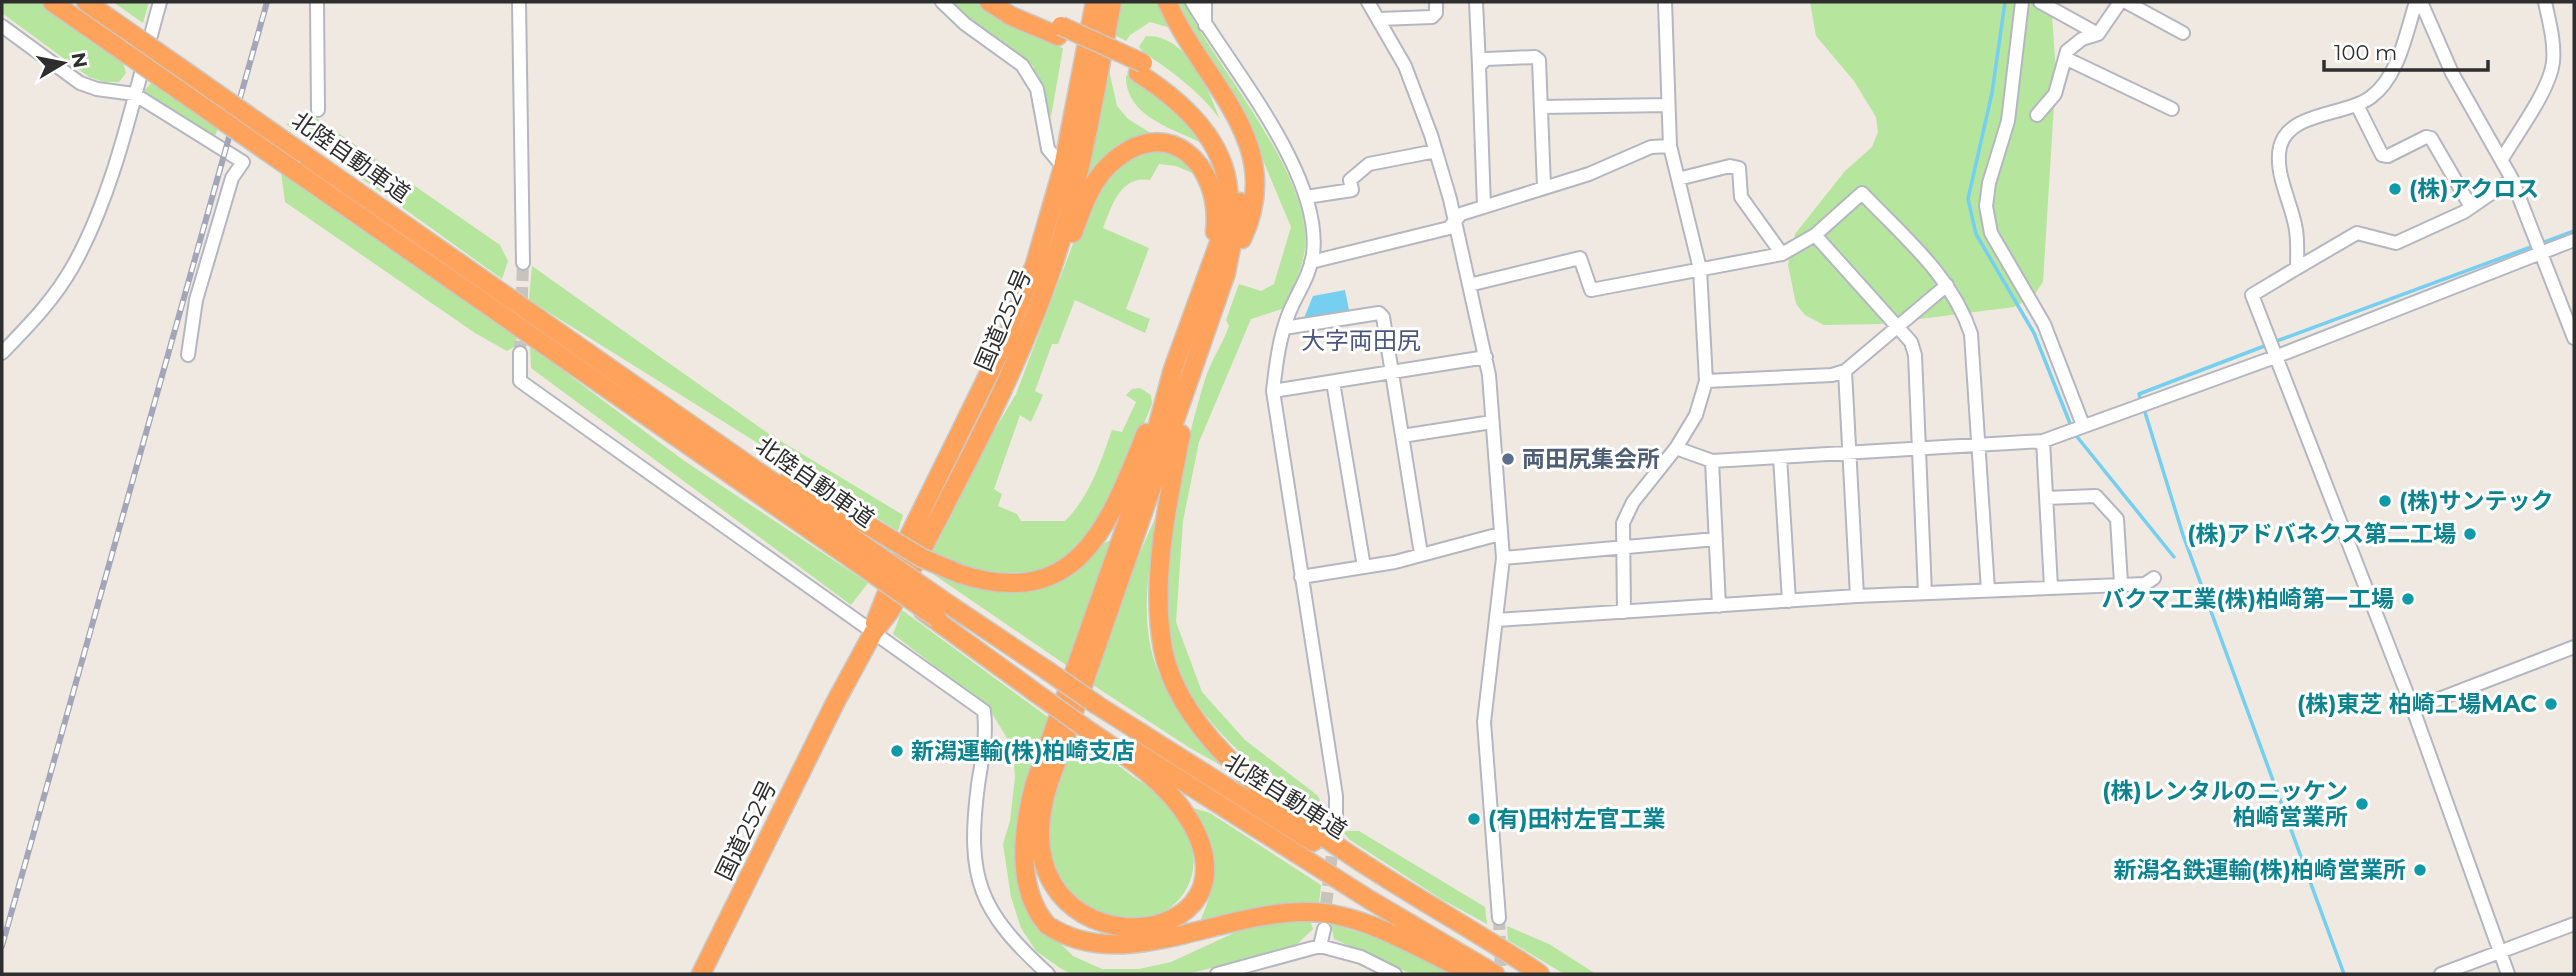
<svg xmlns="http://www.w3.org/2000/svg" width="2576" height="976" viewBox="0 0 2576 976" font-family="Montserrat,'Noto Sans JP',sans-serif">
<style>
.green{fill:#b6e59e}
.water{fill:#75cff0}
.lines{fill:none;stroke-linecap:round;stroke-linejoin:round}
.stream{stroke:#75cff0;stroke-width:3.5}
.minor-tunnel{stroke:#c8c4bd;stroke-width:12;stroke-dasharray:12 6;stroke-linecap:butt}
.minor-casing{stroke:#b4b7c1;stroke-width:16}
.highway-casing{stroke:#c9c9c9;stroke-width:21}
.minor{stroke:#fff;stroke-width:12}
.highway{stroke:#ffa35c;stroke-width:18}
.rail-casing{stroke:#a3a6b8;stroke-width:6}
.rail{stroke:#fff;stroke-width:3.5;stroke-dasharray:10;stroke-linecap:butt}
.highway-bridge-casing{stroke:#c9c9c9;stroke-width:21;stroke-linecap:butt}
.highway-bridge{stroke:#ffa35c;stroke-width:18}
.culture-dot{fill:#0f9aa8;stroke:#fff;stroke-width:2.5}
.service-dot{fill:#5c6f8a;stroke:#fff;stroke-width:2.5}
.labels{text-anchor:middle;stroke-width:6;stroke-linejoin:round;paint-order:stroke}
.street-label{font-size:23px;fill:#2e2e2e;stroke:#fff}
.culture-label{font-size:23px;font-weight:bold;fill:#0d838f;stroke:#fff;text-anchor:end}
.service-label{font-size:23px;font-weight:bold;fill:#4e5e75;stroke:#fff;text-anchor:start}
.neighbourhood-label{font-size:24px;fill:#4d5680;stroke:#fff}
</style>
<rect width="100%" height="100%" fill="#efe9e1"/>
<path class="green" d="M2,2H40L123,62L126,73L119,82H104L89,77L2,13Z
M113,2H149L143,23Z
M949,2H978L1012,25L1063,48L1051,117L1033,66L975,27Z
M1122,2H1158L1171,28L1150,22L1130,35L1126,41L1115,35Z
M1172,2H1184C1215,66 1312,175 1305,247C1303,268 1292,289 1285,308L1251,319L1199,442L1183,521L1176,622L1202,692L1245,740L1317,795L1327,811L1326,823C1279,784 1224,747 1191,695C1145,624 1180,460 1204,383C1210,361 1222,346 1229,326L1226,320L1239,284L1261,291L1274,284L1291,227L1247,122Z
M1810,2H2051L2056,72L2043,282L2033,297L2014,307L1880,324L1824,325L1805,315L1796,304L1788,265L1795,234L1845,171L1872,147L1878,132L1876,117L1854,81L1816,36Z
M1146,36C1187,35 1207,86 1220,119C1198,90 1173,72 1143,52L1139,47Z
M1109,70L1117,106L1128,119L1157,137L1076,198Z
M1126,75C1159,91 1181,114 1202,143C1171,128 1125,116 1126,75Z
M151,83L218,128L213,142L147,98L144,91Z
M318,119L500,245L508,261L502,279L286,124Z
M1147,150C1166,151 1186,157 1195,174L1176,166L1159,164L1150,180C1120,175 1112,206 1103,228L1149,248L1126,309L1150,319L1145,333L1075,300L1058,344H1052L1035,391L1043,395L1031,422L1020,415L994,489L1002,494L998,506L1017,514L1021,521H1065C1090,496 1100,464 1112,430L1122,432L1136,402L1126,395L1132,389L1140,388L1151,395L1152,404C1134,446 1120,494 1095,532C1057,592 977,578 925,548L1016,394L1087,207L1117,166Z
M281,172L517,337L515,346L507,351L475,333L285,202Z
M532,266L769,434L903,515L898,531L529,300Z
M530,346L683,460L868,583L851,605L531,368Z
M1159,509C1134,638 1141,685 1240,776L1190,748L1093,685L1132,571Z
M1109,541L1113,544L1069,667L930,572C965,584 1043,597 1074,574C1087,565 1093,545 1109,541Z
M902,610L1049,718L1025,798L1039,922L1073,956L1102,969H1139L1171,962L1247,927L1288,919L1310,920L1313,929L1292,949L1187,974H1071L1060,968L1036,951L1021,928L1011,897L1003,844L1010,821L1015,777L1013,754L1007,738L988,707L893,634Z
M1076,737C1096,746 1115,763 1132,776C1145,785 1161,794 1170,805C1256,910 1082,976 1055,876C1051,858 1048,842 1050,823C1053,794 1066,765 1076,737Z
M1193,808L1210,813L1321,885L1319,903H1286L1200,922C1219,875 1223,852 1193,808Z
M1342,831H1359L1485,907L1487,924L1441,899L1350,840Z
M1331,924L1381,939L1452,974H1412L1334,939Z
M1507,926L1549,944L1596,974H1564L1508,940Z"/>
<path class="water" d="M1345,290L1349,310L1304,318L1313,296Z"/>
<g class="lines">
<path class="stream" d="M2005,2L1992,93L1968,199L1976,234L2034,333L2071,426
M2274,342L2574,231
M2141,402L2139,394L2267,345
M2144,409L2183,535L2344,974
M2074,433L2174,557"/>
<path class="minor-tunnel" d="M520,353L523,263
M1499,918L1501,974
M1324,922L1336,820"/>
<g class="minor-casing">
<path id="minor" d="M317,2L318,110
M519,2L523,263
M942,2L965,24L1022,65L1037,89L1048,149L1063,167
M1192,2C1230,67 1323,175 1313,254C1310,276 1297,293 1289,313C1279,338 1276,365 1273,391L1336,796V820
M1368,2L1405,66L1431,135L1450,199L1489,375L1503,558L1484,722L1499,918
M1476,2L1479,66
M2022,2L2008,121L1989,183L1986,206L1991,233L2044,324L2083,425
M2040,2L2098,34
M2126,2L2183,33
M2416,2C2406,33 2399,76 2371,97C2346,116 2289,111 2280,147C2274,174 2292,203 2296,230C2298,243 2297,256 2297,268L2252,295L2413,709L2508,974
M2421,2L2452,73L2512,179L2574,338
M1379,19L1432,17L1436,13V2
M1205,25V2
M2,26L80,83L97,89L134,94L243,162L232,178L196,300L188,355
M2065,58L2172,109
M2357,105L2382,155L2388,156L2426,137L2431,138L2471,207
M1541,107L1668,105
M2037,115L2055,94L2067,51L2082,39L2098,34L2120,2
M2502,159C2517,133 2550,90 2553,62C2555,42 2549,21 2545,2
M1678,179L1730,166L1739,168L1741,197L1782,254
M1306,197L1352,190L1350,180L1369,164L1436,151
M1484,207L1479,66L1486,59L1535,57L1539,60L1544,187
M1815,235L1911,342L1915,355L1925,593
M1311,262L1449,228L1461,214L1589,174L1651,147L1670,146
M2297,268L2357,233L2396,243L2464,212L2512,179
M1469,285L1580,258L1591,290L1782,254L1815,235L1862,193C1904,237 1952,276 1971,334L1988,590
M1284,328L1379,313L1383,317L1421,554
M2,353C28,326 54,300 73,266C116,190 136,87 160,2
M520,353V381L984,711C987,737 982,759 978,785C966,879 979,911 1048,974
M1845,371L1857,596
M1706,381L1832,375L1845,371L1947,285
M1333,382L1364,567
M1273,391L1486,357
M1402,436L1492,422
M2043,441L2051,587
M1676,448L1712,461L2043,441L2275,357L2574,240
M1780,457L1789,601
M1712,461L1719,606
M2046,498L2096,496L2117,519L2121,583
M1503,558L1716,539
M1301,577L1395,562L1500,534
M1624,612L1623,523L1633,502L1676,448L1696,415L1706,381L1700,269L1670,146L1665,2
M1497,620L1857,596L2145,584L2154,578
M2413,709L2574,647
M1320,946L1324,929
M1217,974L1320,946L1361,957L1395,974
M2441,974L2574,924"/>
</g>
<g class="highway-casing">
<path id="highway" d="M52,2L127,54
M86,2L132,34
M989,2L1011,16L1058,36
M1167,2C1202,82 1288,143 1242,239
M1138,73C1193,108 1244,159 1224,229L1173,369L1146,469L1034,786C1023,830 1015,887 1047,925C1123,976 1220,910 1309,912C1366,913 1422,951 1473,974
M299,151L857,541
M295,171L849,557
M1073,233C1082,209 1090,183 1109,165C1166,110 1223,164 1215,232
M1181,434C1168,501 1150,580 1163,649C1189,787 1433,899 1540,974
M788,480L866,524
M960,574C1079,612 1109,524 1146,433
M945,602L1045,669
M923,611L1036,693
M875,623L910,534L1005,341L1035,264L1063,167L1095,2
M1097,705L1313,842
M1088,730C1125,755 1166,781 1190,821C1275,966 971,976 1055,766L1226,273L1240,202
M1135,751L1370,900L1495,974
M701,974L835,703L873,633L890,611C951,491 1022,370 1061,240C1084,162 1097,82 1112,2"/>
</g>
<use href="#minor" class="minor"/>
<use href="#highway" class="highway"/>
<g class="rail-casing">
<path id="rail" d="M2,946L267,2"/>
</g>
<use href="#rail" class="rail"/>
<g class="highway-bridge-casing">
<path id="highway-bridge" d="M1061,26L1143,63
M132,34L299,151
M127,54L295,171
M866,524L922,558L960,574
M857,541L945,602
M849,557L937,618
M1045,669L1097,705
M1036,693L1088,730"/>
</g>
<use href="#highway-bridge" class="highway-bridge"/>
</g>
<g class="culture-dot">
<circle cx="2395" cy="189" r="7"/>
<circle cx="2385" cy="501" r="7"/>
<circle cx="2470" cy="534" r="7"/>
<circle cx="2408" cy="599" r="7"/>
<circle cx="2551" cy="704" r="7"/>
<circle cx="897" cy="751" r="7"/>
<circle cx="2362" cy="804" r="7"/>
<circle cx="1474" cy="819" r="7"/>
<circle cx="2420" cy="870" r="7"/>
</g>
<circle class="service-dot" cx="1508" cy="459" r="7"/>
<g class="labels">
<g class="street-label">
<text transform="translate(351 157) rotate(35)" y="8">北陸自動車道</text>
<text transform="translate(1003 320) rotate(-67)" y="8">国道252号</text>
<text transform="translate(815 482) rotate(35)" y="8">北陸自動車道</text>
<text transform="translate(1286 796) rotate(32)" y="8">北陸自動車道</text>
<text transform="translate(746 830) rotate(-64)" y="8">国道252号</text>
</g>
<g class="culture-label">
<text x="2409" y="197" text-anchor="start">(株)アクロス</text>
<text x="2399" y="509" text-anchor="start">(株)サンテック</text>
<text x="2456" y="542">(株)アドバネクス第二工場</text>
<text x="2394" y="607">バクマ工業(株)柏崎第一工場</text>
<text x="2537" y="712">(株)東芝 柏崎工場MAC</text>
<text x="911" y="759" text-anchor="start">新潟運輸(株)柏崎支店</text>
<text x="2348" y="799">(株)レンタルのニッケン<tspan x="2348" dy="26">柏崎営業所</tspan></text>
<text x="1488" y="827" text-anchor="start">(有)田村左官工業</text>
<text x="2406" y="878">新潟名鉄運輸(株)柏崎営業所</text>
</g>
<g class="service-label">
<text x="1522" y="467">両田尻集会所</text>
</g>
<g class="neighbourhood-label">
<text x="1361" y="349">大字両田尻</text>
</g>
</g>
<rect width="2576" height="976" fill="none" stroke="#2e2e2e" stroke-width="7"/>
<g transform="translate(63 63) rotate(80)" stroke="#ffffff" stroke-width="5" paint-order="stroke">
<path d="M0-5L12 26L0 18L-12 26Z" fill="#2e2e2e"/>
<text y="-10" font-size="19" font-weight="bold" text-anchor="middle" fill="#2e2e2e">N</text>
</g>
<path d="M2324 60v10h164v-10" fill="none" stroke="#2e2e2e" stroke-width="3.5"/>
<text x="2334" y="60" font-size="21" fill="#2e2e2e" stroke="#ffffff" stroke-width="5" paint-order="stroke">100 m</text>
</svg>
